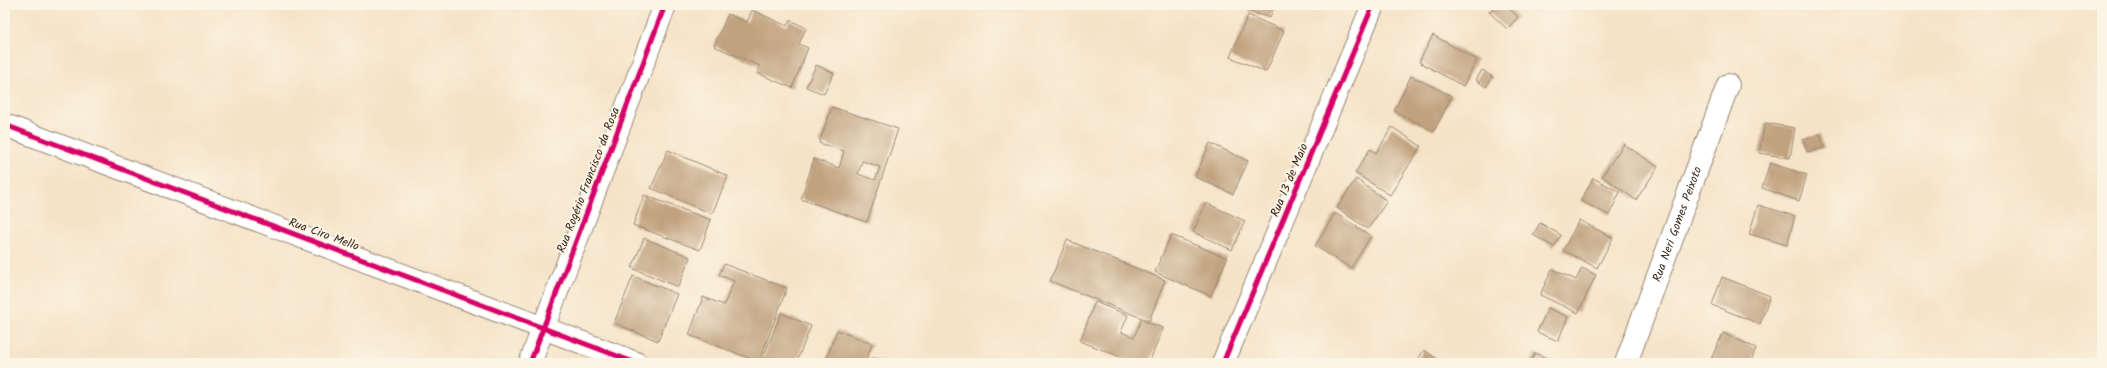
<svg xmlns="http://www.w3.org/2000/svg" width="2107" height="368" viewBox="0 0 2107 368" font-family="Kalam,sans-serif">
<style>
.building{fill:#c1a27f;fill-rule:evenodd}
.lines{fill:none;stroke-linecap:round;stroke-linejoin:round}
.street-casing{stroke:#988673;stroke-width:24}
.street{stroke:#fff;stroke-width:22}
.cycleway-casing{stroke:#fcf5e5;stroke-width:8}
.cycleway{stroke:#d6006c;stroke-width:5}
.labels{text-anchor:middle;stroke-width:4;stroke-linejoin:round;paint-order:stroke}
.street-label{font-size:12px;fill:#3b2a1e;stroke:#fcf5e5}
</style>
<rect width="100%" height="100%" fill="#fcf5e5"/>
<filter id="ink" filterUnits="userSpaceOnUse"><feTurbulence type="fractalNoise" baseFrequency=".025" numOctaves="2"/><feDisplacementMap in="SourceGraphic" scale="8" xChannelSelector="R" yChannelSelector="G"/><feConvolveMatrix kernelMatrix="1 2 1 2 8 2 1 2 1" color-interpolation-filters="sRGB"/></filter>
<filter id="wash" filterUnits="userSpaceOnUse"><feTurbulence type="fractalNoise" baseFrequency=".012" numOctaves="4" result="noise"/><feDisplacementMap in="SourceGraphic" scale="16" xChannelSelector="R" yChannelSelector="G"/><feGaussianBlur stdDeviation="0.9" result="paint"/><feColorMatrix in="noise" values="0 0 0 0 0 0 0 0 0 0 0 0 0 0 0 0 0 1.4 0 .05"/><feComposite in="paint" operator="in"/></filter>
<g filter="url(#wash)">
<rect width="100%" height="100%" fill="#f5e3c8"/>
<g id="blocks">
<path class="building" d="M1250,5H1274L1270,18L1248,11Z
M1496,5H1506L1518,17L1507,29L1489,12Z
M752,10L787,26L790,20L806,28L799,44L808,48L792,88L757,73L760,66L714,46L728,14L747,22Z
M1248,15L1284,31L1266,72L1230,57Z
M1433,35L1477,60L1463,86L1419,62Z
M816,65L834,73L824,94L806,87Z
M1482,70L1493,77L1486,87L1476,80Z
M1411,76L1452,96L1434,131L1394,111Z
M832,107L898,129L867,222L801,199L814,159L839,168L844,151L819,143ZM862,161L880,167L875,180L858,174Z
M1765,123L1795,128L1790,158L1759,153Z
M1392,127L1421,146L1390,195L1355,173L1370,149L1376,153Z
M1820,134L1824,148L1807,152L1803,139Z
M1210,143L1248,161L1233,194L1195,177Z
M1624,144L1658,167L1636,200L1602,176Z
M668,150L728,176L712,214L651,188Z
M1770,163L1807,175L1799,201L1762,188Z
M1593,178L1620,192L1609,215L1581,201Z
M1356,179L1387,201L1368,229L1337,208Z
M644,195L711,220L700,250L633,225Z
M1206,203L1245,221L1232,250L1193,232Z
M1758,205L1795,216L1787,245L1749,234Z
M1335,213L1371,236L1351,268L1315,246Z
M1579,220L1613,238L1597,268L1563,250Z
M1540,223L1561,235L1554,247L1533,235Z
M1171,235L1227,258L1211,296L1155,272Z
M644,238L690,257L678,287L632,268Z
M1067,240L1165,280L1149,321L1050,281Z
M724,264L787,288L759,362L689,335L703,297L724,305L734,281L719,275Z
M1582,268L1596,275L1578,313L1540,295L1552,269L1576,280Z
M633,276L677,294L658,341L614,323Z
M1722,277L1770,296L1760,324L1712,305Z
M1095,302L1128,315L1121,332L1134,337L1141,320L1163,328L1149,363H1136L1080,341Z
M1548,308L1568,317L1558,341L1537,332Z
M781,313L811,326L796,363H761Z
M837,330L872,344L865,363H825Z
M1723,333L1756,348L1750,363H1721L1711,359Z
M1424,350L1443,363H1416Z
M1535,353L1556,363H1530Z
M871,358L886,363H870Z"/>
</g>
</g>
<g filter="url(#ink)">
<use href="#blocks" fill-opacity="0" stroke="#988673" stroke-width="1"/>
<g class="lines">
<g class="street-casing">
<g id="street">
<path d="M5,125L636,363"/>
<path d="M530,363L665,5"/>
<path d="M1223,363L1373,5"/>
<path id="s1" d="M1626,363L1728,85"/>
</g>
</g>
<use href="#street" class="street"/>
<g class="cycleway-casing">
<path id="cycleway" d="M5,125L636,363
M530,363L665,5
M1223,363L1373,5"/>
</g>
<use href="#cycleway" class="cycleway"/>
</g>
</g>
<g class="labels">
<g class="street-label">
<text transform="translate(588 180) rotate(-69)" y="4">Rua Rogério Francisco da Rosa</text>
<text transform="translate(1289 180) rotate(-67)" y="4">Rua 13 de Maio</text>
<text dy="4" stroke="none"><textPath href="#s1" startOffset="148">Rua Neri Gomes Peixoto</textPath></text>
<text transform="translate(324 234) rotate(20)" y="4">Rua Ciro Mello</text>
</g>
</g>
<rect width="2107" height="368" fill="none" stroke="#fcf5e5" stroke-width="20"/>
</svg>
